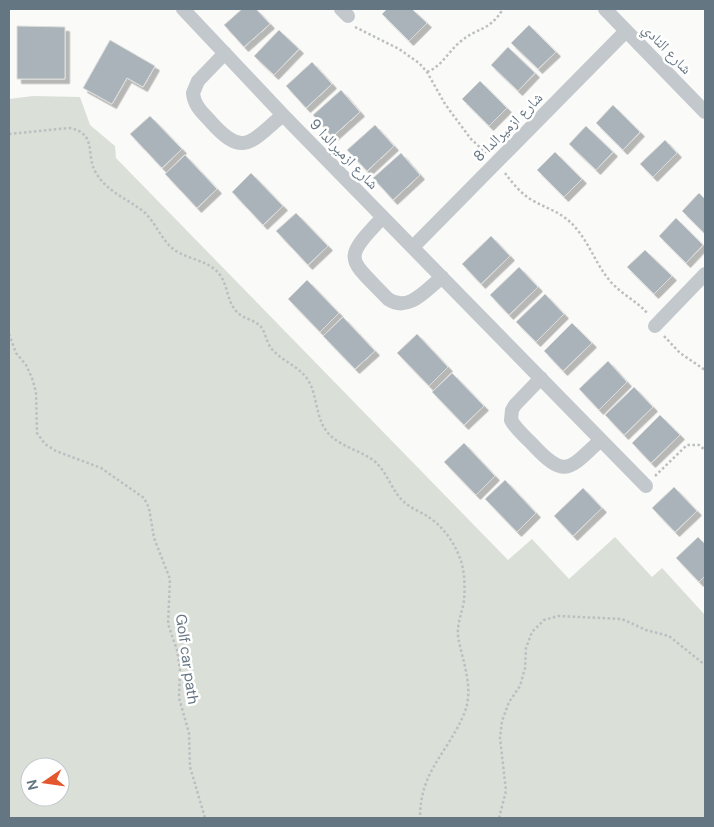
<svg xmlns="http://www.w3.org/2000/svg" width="714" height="827" viewBox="0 0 714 827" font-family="'DM Sans','Noto Naskh Arabic',sans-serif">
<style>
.green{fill:#dadfd7;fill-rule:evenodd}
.building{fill:#aab3b9;stroke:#dcdcda;filter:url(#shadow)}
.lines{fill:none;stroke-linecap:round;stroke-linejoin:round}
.path{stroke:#bbbfc2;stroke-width:2.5;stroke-dasharray:2.5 2.5;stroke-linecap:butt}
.street{stroke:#c3c8cc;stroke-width:14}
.labels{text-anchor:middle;stroke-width:5;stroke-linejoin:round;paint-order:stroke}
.street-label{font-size:15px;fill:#657683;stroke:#fff}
</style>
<defs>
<filter id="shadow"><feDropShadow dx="4.5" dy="4.5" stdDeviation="0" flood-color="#0004"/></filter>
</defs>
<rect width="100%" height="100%" fill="#fafaf8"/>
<path class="green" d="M33,96L80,97L90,125L115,146L116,158L508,560L532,539L569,579L615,537L652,577L662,568L705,615V818H9V99ZM30,767H60V797H30Z"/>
<path class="building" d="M242,9H256L270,24L244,47L224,25Z
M387,9H412L427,23L409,41L382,14Z
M529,25L556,52L538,69L511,43Z
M17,26L65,27V79H17Z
M279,30L299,49L274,75L254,56Z
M110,40L155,66L143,87L127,78L112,104L83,88Z
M508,47L535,73L518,91L491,65Z
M312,62L332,84L306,108L286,86Z
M480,81L507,108L489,126L462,99Z
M341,90L360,112L332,137L313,115Z
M613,105L640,132L623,150L596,123Z
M150,116L182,149L162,168L130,134Z
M375,125L394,146L367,171L347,150Z
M586,126L613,152L596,170L569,144Z
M665,140L677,153L653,177L640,164Z
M555,152L582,179L564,197L537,170Z
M401,153L420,175L393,200L373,178Z
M185,155L217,189L197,208L165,174Z
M251,173L283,206L263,225L232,192Z
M699,193L705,199V234L682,211Z
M296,213L328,246L308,265L276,231Z
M676,218L703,245L686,263L659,236Z
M491,236L510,256L481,284L462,264Z
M645,250L672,276L654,294L627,267Z
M519,267L538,287L509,315L490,295Z
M307,280L339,313L320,332L288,299Z
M545,294L564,314L536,342L516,322Z
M343,317L375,351L355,369L323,336Z
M572,323L592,343L563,371L544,351Z
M417,334L448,367L429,386L397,353Z
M608,361L627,382L599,410L579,389Z
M452,373L484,406L464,425L432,392Z
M634,387L653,407L624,435L605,415Z
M660,415L680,435L651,463L632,443Z
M464,443L495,476L476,495L444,462Z
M505,480L536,513L517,532L485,499Z
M674,487L697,511L675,532L652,508Z
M583,488L602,508L573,536L554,516Z
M698,537L705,544V576L699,582L676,558Z"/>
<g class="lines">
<path class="path" d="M355,27L399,49L419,63L427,72L445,104L471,139L486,153
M427,72C442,66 448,52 460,42C477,27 489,32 503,9
M9,134L70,128C98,134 85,155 96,173C108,193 127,198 144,212C154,221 159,234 168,244C181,260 208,258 220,275C228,286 227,301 236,311C243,319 252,319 259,325C265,329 266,342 271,348C281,361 299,366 308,380C318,396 315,418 328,433C339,446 359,450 373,460C387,471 390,487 401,499C408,507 419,511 427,516C443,526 455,543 461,561C465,574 465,588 464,601C462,613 457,623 458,636C462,661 475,688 464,714C447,754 420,771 420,818
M505,173C511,181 518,190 526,196C539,206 557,210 569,221C588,238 594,262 610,281C621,294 637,301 648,314
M9,334L16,353L26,365L32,378L36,392L37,433L45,444L56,451L101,468L144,498L149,508L154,538L170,579L168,624L177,650L180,669L179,698L189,733L190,767L205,818
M664,336L680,353L705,370
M655,476L687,445H699L705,450
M499,818L506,791L500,738L502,721L509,702L520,686L525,668L526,648L532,632L544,620L558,616L622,619L646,630L669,636L705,665"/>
<path class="street" d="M183,9L283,115L646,486
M341,9L348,16
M605,9L705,112
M225,53L198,81L193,93C194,106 203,113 211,122C244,159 251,141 283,115
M383,217C341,261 348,257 388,299C408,313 426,290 442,277
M413,247L626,31
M655,326L705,274
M541,378L515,405L512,410L511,420C516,430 527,438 535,447C567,481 571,466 601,440"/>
</g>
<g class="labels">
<g class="street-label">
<text transform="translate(667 49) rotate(46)" y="5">شارع النادي</text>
<text transform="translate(508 127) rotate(-45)" y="5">شارع ازميرالدا 8</text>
<text transform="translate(344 154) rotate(46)" y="5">شارع ازميرالدا 9</text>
<text transform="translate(187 659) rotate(82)" y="5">Golf car path</text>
</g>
</g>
<rect width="714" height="827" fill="none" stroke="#657683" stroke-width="20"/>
<g transform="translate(45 782) rotate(257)"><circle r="24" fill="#ffffff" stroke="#c1c8cd"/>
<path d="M0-4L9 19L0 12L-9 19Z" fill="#e4572e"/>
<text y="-8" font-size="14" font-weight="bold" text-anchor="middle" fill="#657683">N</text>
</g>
</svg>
